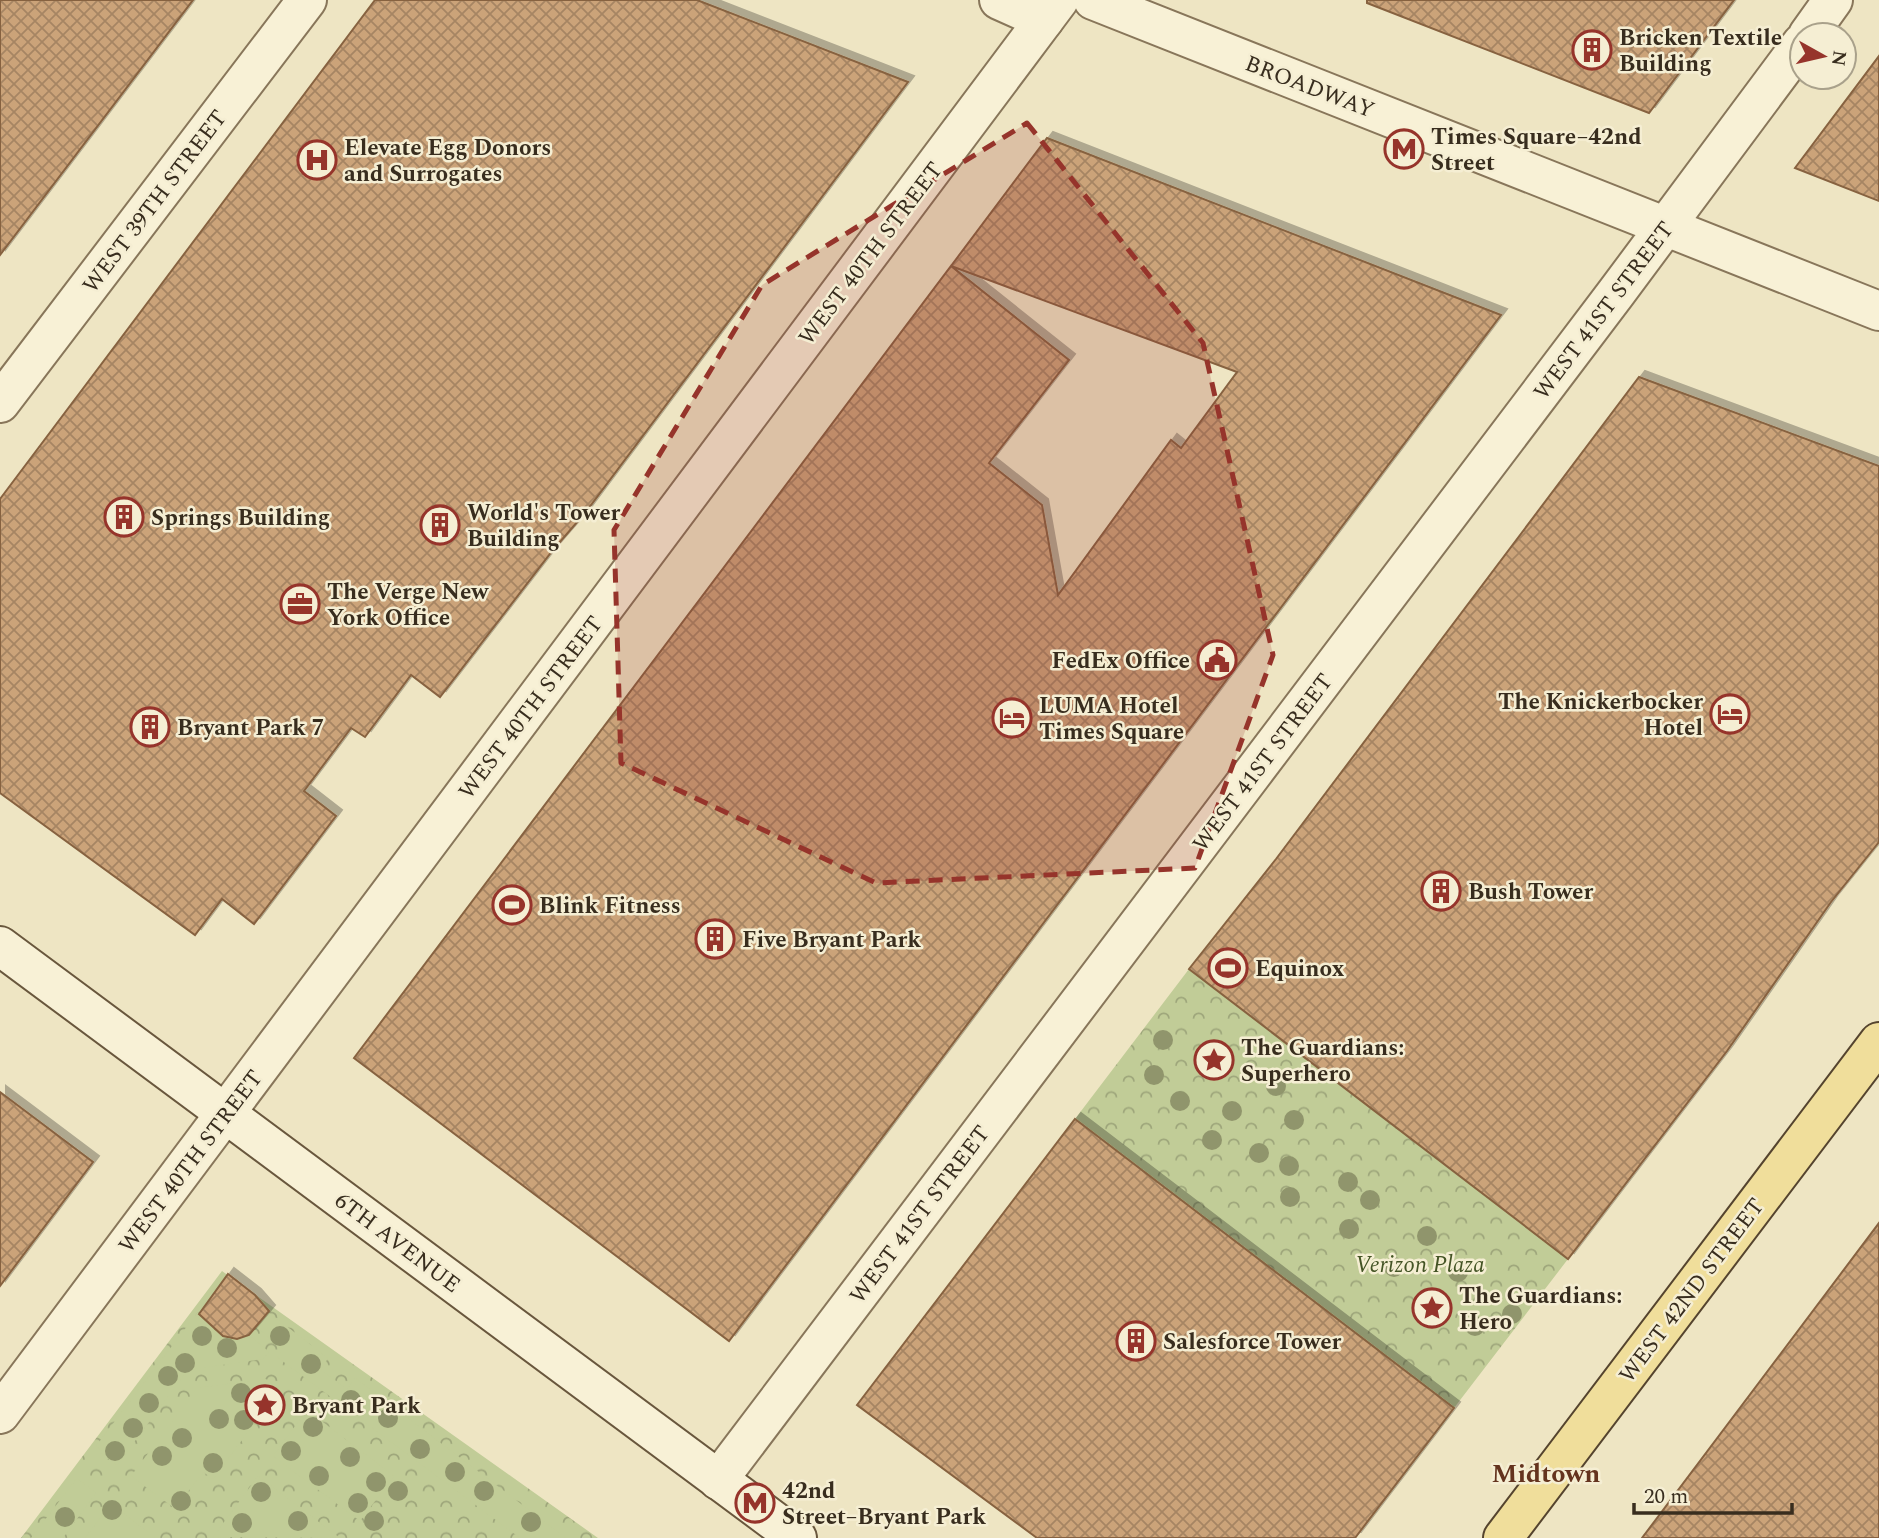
<svg xmlns="http://www.w3.org/2000/svg" width="1879" height="1538" viewBox="0 0 1879 1538" font-family="Spectral,serif">
<style>
.park{fill:url(#park-crowns)}
.garden{fill:#c1cc97}
.building{fill:url(#building-cross-hatch);stroke:#876240;stroke-width:2;filter:url(#shadow)}
.lines{fill:none;stroke-linecap:round;stroke-linejoin:round}
.pedestrian-casing{stroke:#88765a;stroke-width:42}
.minor-casing{stroke:#88765a;stroke-width:42}
.secondary-casing{stroke:#69573d;stroke-width:42}
.primary-casing{stroke:#55442e;stroke-width:42}
.pedestrian{stroke:#f8f1d6;stroke-width:38}
.minor{stroke:#f8f1d6;stroke-width:38}
.secondary{stroke:#f8f1d6;stroke-width:38}
.primary{stroke:#f0de9b;stroke-width:38}
.tree{fill:#90956c}
.marked{fill:#96342b;fill-opacity:0.2;stroke:#96342b;stroke-width:5;stroke-dasharray:14 9;stroke-linejoin:round}
.labels{text-anchor:middle;stroke-width:5;stroke-linejoin:round;paint-order:stroke}
.poi-label{font-size:23px;font-weight:bold;fill:#382d1e;stroke:#f5eed3;text-anchor:start}
.street-label{font-size:23px;fill:#382d1e;stroke:#f5eed3}
.park-label{font-size:23px;font-style:italic;fill:#445425;stroke:#f5eed3}
.quarter-label{font-size:26px;font-weight:bold;fill:#64331e;stroke:#f5eed3}
</style>
<defs>
<pattern id="park-crowns" width="20" height="18" patternUnits="userSpaceOnUse" patternTransform="scale(1.75)"><rect width="20" height="18" fill="#c1cc97"/><path d="M2 6a3 3 0 1 1 6 0M12 15a3 3 0 1 1 6 0" fill="none" stroke="#9ea67b"/></pattern>
<pattern id="building-cross-hatch" width="8" height="8" patternUnits="userSpaceOnUse" patternTransform="scale(1.75)"><rect width="8" height="8" fill="#cba379"/><path d="M0 0l8 8M0 8l8-8" fill="none" stroke="#a68563"/></pattern>
<filter id="shadow"><feDropShadow dx="6" dy="-6" stdDeviation="0" flood-color="#0004"/></filter>
</defs>
<rect width="100%" height="100%" fill="#eee5c3"/>
<path class="park" d="M1189,969L1568,1259L1454,1408L1075,1119Z
M222,1271L598,1538H21Z"/>
<path class="garden" d="M204,1312C209,1332 230,1345 248,1334L269,1352L263,1359L188,1370L117,1465L100,1453L102,1451L96,1446L197,1313Z
M268,1312L328,1358L321,1370L347,1389L355,1378L566,1538H520L277,1357L283,1349L255,1326L263,1313Z
M266,1379L280,1389L213,1479L203,1472L187,1493L196,1500L185,1516L131,1476L197,1388Z
M307,1410L394,1476L360,1521L273,1456Z
M258,1476L340,1538L213,1537Z
M77,1478L96,1493L63,1538H31Z
M111,1504L156,1538H85Z"/>
<path class="building" d="M0,0H193L0,255Z
M375,0H697L908,82L585,513L553,550L440,697L411,675L365,737L351,728L304,791L336,816L254,924L222,899L195,935L0,793V499Z
M1367,0H1734L1649,113L1367,3Z
M1879,56V201L1795,168Z
M1047,138L1501,315L729,1341L354,1058L951,266L1069,360L989,463L1042,505L1058,595L1171,440L1181,448L1237,372L951,266Z
M1639,377L1879,466V842L1831,902L1727,1051L1568,1259L1189,969L1276,859Z
M0,1092L93,1162L0,1286Z
M1075,1119L1454,1408L1355,1538H1037L857,1405Z
M1879,1223V1538H1642Z
M228,1274L255,1295L269,1311L249,1335L237,1339L223,1336L199,1314Z"/>
<g class="lines">
<g class="pedestrian-casing">
<path id="pedestrian" d="M999,0L1044,20"/>
</g>
<g class="minor-casing">
<path id="minor" d="M1093,0L1879,311
M1808,35L1833,0
M0,403L307,0
M0,1414L1059,0
M718,1480L1616,293L1802,43"/>
</g>
<g class="secondary-casing">
<path id="secondary" d="M0,946L797,1538"/>
</g>
<g class="primary-casing">
<path id="primary" d="M1503,1538L1879,1042"/>
</g>
<use href="#pedestrian" class="pedestrian"/>
<use href="#minor" class="minor"/>
<use href="#secondary" class="secondary"/>
<use href="#primary" class="primary"/>
</g>
<g class="tree">
<circle cx="1163" cy="1040" r="10"/>
<circle cx="1154" cy="1075" r="10"/>
<circle cx="1276" cy="1086" r="10"/>
<circle cx="1180" cy="1101" r="10"/>
<circle cx="1232" cy="1111" r="10"/>
<circle cx="1294" cy="1120" r="10"/>
<circle cx="1212" cy="1140" r="10"/>
<circle cx="1259" cy="1153" r="10"/>
<circle cx="1289" cy="1166" r="10"/>
<circle cx="1348" cy="1182" r="10"/>
<circle cx="1290" cy="1197" r="10"/>
<circle cx="1370" cy="1200" r="10"/>
<circle cx="1349" cy="1229" r="10"/>
<circle cx="1427" cy="1236" r="10"/>
<circle cx="1394" cy="1267" r="10"/>
<circle cx="1458" cy="1272" r="10"/>
<circle cx="1512" cy="1314" r="10"/>
<circle cx="1475" cy="1326" r="10"/>
<circle cx="202" cy="1336" r="10"/>
<circle cx="280" cy="1336" r="10"/>
<circle cx="227" cy="1348" r="10"/>
<circle cx="185" cy="1363" r="10"/>
<circle cx="311" cy="1364" r="10"/>
<circle cx="168" cy="1376" r="10"/>
<circle cx="241" cy="1393" r="10"/>
<circle cx="262" cy="1397" r="10"/>
<circle cx="351" cy="1400" r="10"/>
<circle cx="149" cy="1403" r="10"/>
<circle cx="388" cy="1418" r="10"/>
<circle cx="219" cy="1419" r="10"/>
<circle cx="244" cy="1420" r="10"/>
<circle cx="313" cy="1427" r="10"/>
<circle cx="133" cy="1428" r="10"/>
<circle cx="182" cy="1438" r="10"/>
<circle cx="420" cy="1449" r="10"/>
<circle cx="115" cy="1451" r="10"/>
<circle cx="291" cy="1451" r="10"/>
<circle cx="162" cy="1456" r="10"/>
<circle cx="350" cy="1457" r="10"/>
<circle cx="213" cy="1463" r="10"/>
<circle cx="455" cy="1472" r="10"/>
<circle cx="319" cy="1476" r="10"/>
<circle cx="376" cy="1482" r="10"/>
<circle cx="398" cy="1491" r="10"/>
<circle cx="484" cy="1491" r="10"/>
<circle cx="261" cy="1492" r="10"/>
<circle cx="181" cy="1501" r="10"/>
<circle cx="358" cy="1503" r="10"/>
<circle cx="112" cy="1510" r="10"/>
<circle cx="65" cy="1517" r="10"/>
<circle cx="298" cy="1521" r="10"/>
<circle cx="374" cy="1521" r="10"/>
<circle cx="531" cy="1522" r="10"/>
<circle cx="242" cy="1523" r="10"/>
</g>
<path class="marked" d="M1027,123L1203,343L1273,655L1195,868L876,883L621,763L614,530L762,285Z"/>
<defs>
<g id="building-ring" transform="scale(2.0125)"><circle r="9.5" fill="#f5eed3" stroke="#96342b" stroke-width="1.5"/><path d="M-4-6H4V6H1V3H-1V6H-4ZM-2.5-4.3h1.7v1.8h-1.7ZM.8-4.3h1.7v1.8H.8ZM-2.5-1h1.7V.8h-1.7ZM.8-1h1.7V.8H.8Z" fill="#96342b"/></g>
<g id="metro-ring" transform="scale(2.0125)"><circle r="9.5" fill="#f5eed3" stroke="#96342b" stroke-width="1.5"/><path d="M-5.5 5V-5H-3L0 0L3-5H5.5V5H3V-.5L0 4L-3-.5V5Z" fill="#96342b"/></g>
<g id="hospital-ring" transform="scale(2.0125)"><circle r="9.5" fill="#f5eed3" stroke="#96342b" stroke-width="1.5"/><path d="M-5-5h3v3.5h4V-5h3V5h-3V1.5h-4V5h-3Z" fill="#96342b"/></g>
<g id="office-ring" transform="scale(2.0125)"><circle r="9.5" fill="#f5eed3" stroke="#96342b" stroke-width="1.5"/><path d="M-6-3h4V-5.5h4V-3h4V5H-6ZM-1-4.5V-3h2v-1.5ZM-6 0V1H6V0Z" fill="#96342b"/></g>
<g id="civic-ring" transform="scale(2.0125)"><circle r="9.5" fill="#f5eed3" stroke="#96342b" stroke-width="1.5"/><path d="M-.6-6.5H3V-4.5H.6V-3L4-1V1h2V6H-6V1h2V-1L-.6-3ZM-1.2 2.5V6h2.4V2.5Z" fill="#96342b"/></g>
<g id="hotel-ring" transform="scale(2.0125)"><circle r="9.5" fill="#f5eed3" stroke="#96342b" stroke-width="1.5"/><path d="M-6-4.5h1.5V1H6V5H4.5V3h-9V5H-6ZM-4 0a1.8 1.8 0 1 1 3.6 0ZM.5 0V-2.5h3Q6-2.5 6 0Z" fill="#96342b"/></g>
<g id="stadium-ring" transform="scale(2.0125)"><circle r="9.5" fill="#f5eed3" stroke="#96342b" stroke-width="1.5"/><path d="M0-5a6.5 5 0 1 0 0 10a6.5 5 0 1 0 0-10ZM-3.5-1.8h7v3.6h-7Z" fill="#96342b"/></g>
<g id="sight-ring" transform="scale(2.0125)"><circle r="9.5" fill="#f5eed3" stroke="#96342b" stroke-width="1.5"/><path d="M0-6L1.8-2.2L6-1.7L2.9 1.2L3.7 5.4L0 3.3L-3.7 5.4L-2.9 1.2L-6-1.7L-1.8-2.2Z" fill="#96342b"/></g>
</defs>
<g fill-rule="evenodd">
<use href="#building-ring" x="1592" y="50"/>
<use href="#metro-ring" x="1404" y="149"/>
<use href="#hospital-ring" x="317" y="160"/>
<use href="#building-ring" x="124" y="517"/>
<use href="#building-ring" x="440" y="525"/>
<use href="#office-ring" x="300" y="604"/>
<use href="#civic-ring" x="1217" y="660"/>
<use href="#hotel-ring" x="1730" y="714"/>
<use href="#hotel-ring" x="1012" y="718"/>
<use href="#building-ring" x="150" y="727"/>
<use href="#building-ring" x="1441" y="891"/>
<use href="#stadium-ring" x="512" y="905"/>
<use href="#building-ring" x="715" y="939"/>
<use href="#stadium-ring" x="1228" y="968"/>
<use href="#sight-ring" x="1214" y="1060"/>
<use href="#sight-ring" x="1432" y="1308"/>
<use href="#building-ring" x="1136" y="1341"/>
<use href="#sight-ring" x="265" y="1405"/>
<use href="#metro-ring" x="755" y="1503"/>
</g>
<g class="labels">
<g class="poi-label">
<text x="1619" y="45">Bricken Textile<tspan x="1619" dy="26">Building</tspan></text>
<text x="1431" y="144">Times Square–42nd<tspan x="1431" dy="26">Street</tspan></text>
<text x="344" y="155">Elevate Egg Donors<tspan x="344" dy="26">and Surrogates</tspan></text>
<text x="467" y="520">World's Tower<tspan x="467" dy="26">Building</tspan></text>
<text x="151" y="525">Springs Building</text>
<text x="327" y="599">The Verge New<tspan x="327" dy="26">York Office</tspan></text>
<text x="1190" y="668" text-anchor="end">FedEx Office</text>
<text x="1703" y="709" text-anchor="end">The Knickerbocker<tspan x="1703" dy="26">Hotel</tspan></text>
<text x="1039" y="713">LUMA Hotel<tspan x="1039" dy="26">Times Square</tspan></text>
<text x="177" y="735">Bryant Park 7</text>
<text x="1468" y="899">Bush Tower</text>
<text x="539" y="913">Blink Fitness</text>
<text x="742" y="947">Five Bryant Park</text>
<text x="1255" y="976">Equinox</text>
<text x="1241" y="1055">The Guardians:<tspan x="1241" dy="26">Superhero</tspan></text>
<text x="1459" y="1303">The Guardians:<tspan x="1459" dy="26">Hero</tspan></text>
<text x="1163" y="1349">Salesforce Tower</text>
<text x="292" y="1413">Bryant Park</text>
<text x="782" y="1498">42nd<tspan x="782" dy="26">Street–Bryant Park</tspan></text>
</g>
<g class="street-label">
<text transform="translate(1310 86) rotate(21)" y="8">BROADWAY</text>
<text transform="translate(154 201) rotate(-53)" y="8">WEST 39TH STREET</text>
<text transform="translate(870 253) rotate(-53)" y="8">WEST 40TH STREET</text>
<text transform="translate(1603 310) rotate(-53)" y="8">WEST 41ST STREET</text>
<text transform="translate(530 707) rotate(-53)" y="8">WEST 40TH STREET</text>
<text transform="translate(1262 762) rotate(-53)" y="8">WEST 41ST STREET</text>
<text transform="translate(190 1161) rotate(-53)" y="8">WEST 40TH STREET</text>
<text transform="translate(919 1214) rotate(-53)" y="8">WEST 41ST STREET</text>
<text transform="translate(398 1242) rotate(37)" y="8">6TH AVENUE</text>
<text transform="translate(1691 1290) rotate(-53)" y="8">WEST 42ND STREET</text>
</g>
<g class="park-label">
<text x="1420" y="1272">Verizon Plaza</text>
</g>
<g class="quarter-label">
<text x="1546" y="1482">Midtown</text>
</g>
</g>
<g transform="translate(1823 56) rotate(98)"><circle r="33" fill="#f5eed3" stroke="#a9a18b" stroke-width="2"/>
<path d="M0-5L12 26L0 18L-12 26Z" fill="#96342b"/>
<text y="-10" font-size="19" font-weight="bold" text-anchor="middle" fill="#382d1e">N</text>
</g>
<path d="M1634 1503v10h158v-10" fill="none" stroke="#382d1e" stroke-width="3.5"/>
<text x="1644" y="1503" font-size="21" fill="#382d1e" stroke="#f5eed3" stroke-width="5" paint-order="stroke">20 m</text>
</svg>
